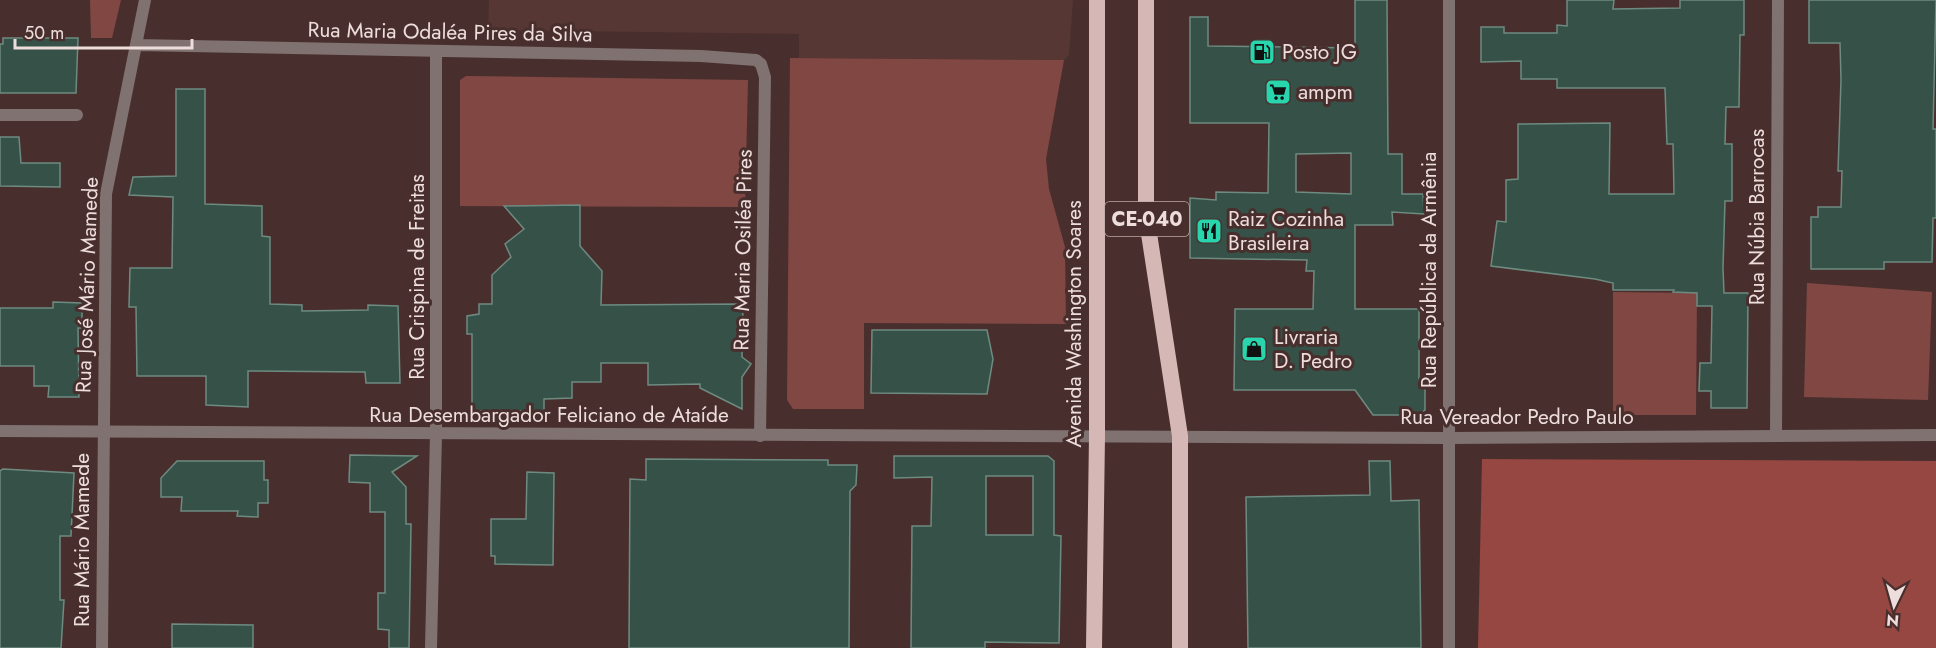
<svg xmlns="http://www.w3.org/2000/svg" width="1936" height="648" viewBox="0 0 1936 648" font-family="Jost,sans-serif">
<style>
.built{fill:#563734}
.green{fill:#814743}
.forest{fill:#964742}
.building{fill:#365148;stroke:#6e8b81;stroke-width:1.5;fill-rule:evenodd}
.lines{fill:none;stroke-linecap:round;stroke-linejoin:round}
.minor{stroke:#7f7271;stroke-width:12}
.tertiary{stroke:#7f7271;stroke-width:12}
.trunk{stroke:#d5b8b5;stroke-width:16}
.labels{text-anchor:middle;stroke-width:6;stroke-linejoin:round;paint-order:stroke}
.shield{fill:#482f2d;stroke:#bca9a7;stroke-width:1.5}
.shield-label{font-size:20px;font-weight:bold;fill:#eddddb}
.street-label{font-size:21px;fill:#eddddb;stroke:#482f2d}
.poi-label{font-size:21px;fill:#eddddb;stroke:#482f2d;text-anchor:start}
</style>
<rect width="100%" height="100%" fill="#482f2d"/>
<path class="built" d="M489,0H1073L1069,55L1064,60L799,58V34L488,30Z"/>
<path class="green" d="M90,0H121L112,38H91Z
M790,58L1064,60L1046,159L1049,189L1065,247L1066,324L864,323V409H793L787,400Z
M466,76L748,80L745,207L460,206V80Z
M1807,283L1932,292L1928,400L1804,397Z
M1613,292L1697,293L1696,415H1613Z"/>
<path class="forest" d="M1482,459L1936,461V648H1478Z"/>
<path class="building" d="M1355,0H1387L1388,154H1402V194H1423L1424,214L1392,212L1393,225H1355V309H1419V383L1425,384V410L1419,415H1373L1355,390H1234L1235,309H1313L1314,271H1306L1307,260L1190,258V198L1216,200V192L1268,193L1269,123H1190V17H1208V46L1355,48ZM1351,153V194L1296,192V154Z
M1567,0H1614L1613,9L1680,8V0H1744V35H1740L1739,107H1726L1725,144H1732V201H1725L1723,268L1724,293H1748L1747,408H1711V391H1699L1700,363H1711L1712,306H1697V293L1673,292L1674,290H1613V283L1595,279L1491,266L1497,221L1506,222V180L1518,179V124L1610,123L1609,194H1674L1673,144H1667L1665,88H1557V79H1521V61L1481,62V27H1504V33H1557V25L1567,26Z
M1809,0H1936L1933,129H1936V218H1933L1932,262H1884V269H1811V217H1818V207H1841L1842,171H1838L1841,80L1840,43H1809Z
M3,38H78L76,93H0V44H3Z
M176,89H205V204L262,206V236L270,237V304L302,305V311L368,310V305L398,306L400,383H366L365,372L248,371V407L206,405V376H137L136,307H129L130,268H172L173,197L129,195L133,177L176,176Z
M0,137H19L21,163H60V187L0,186Z
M580,205V246L602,271L601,305L743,304L742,357L751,364L742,377V409L700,388V384L648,385V363H601V382H572V398L544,399V411H472V334H467V316L479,314V304H492V275L511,257L505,244L524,229L504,206Z
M53,302L82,303V328H78L79,397H48L49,386H34V366H0V308H53Z
M872,330H987L993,359L987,394L871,393Z
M350,455L417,456L392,472L406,487V524H411L409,648H389V630L378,629V593H385V512H370V483L349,482Z
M894,456H1048L1054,461V535L1061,536L1059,643L985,642V648H911L912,526H931L932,477L894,478ZM986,476H1033V535H986Z
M646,459L828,460V465H857L856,485L850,491L849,648H629L630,479L646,480Z
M177,461H264V480H268V503H258V517L237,516L238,511H181L182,497H161V478Z
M1369,461H1390L1391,501L1419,500L1421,648H1248L1246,497L1370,495Z
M3,469L74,473L71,536H60V600H64L61,648H0V471Z
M527,472L554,473L553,565L495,564V556H491V519H526Z
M172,624L253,625V648H172Z"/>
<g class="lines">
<path class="minor" d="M1449,0V648
M136,45L701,56L756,60L761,64L765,77L760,436
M0,115H77
M1776,435L1778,0
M102,648L106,194L145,0
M431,648L436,434V51"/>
<path class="tertiary" d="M0,431L1448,438L1936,435"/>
<path class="trunk" d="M1146,0V214L1180,436V648
M1094,648L1097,436V0"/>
</g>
<defs>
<g id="fuel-square" transform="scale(1.35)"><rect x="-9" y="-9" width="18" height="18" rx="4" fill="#28d5ad" stroke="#482f2d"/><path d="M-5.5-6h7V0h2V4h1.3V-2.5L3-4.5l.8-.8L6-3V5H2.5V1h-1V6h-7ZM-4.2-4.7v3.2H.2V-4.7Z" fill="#111"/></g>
<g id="supermarket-square" transform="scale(1.35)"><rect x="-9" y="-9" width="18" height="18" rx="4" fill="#28d5ad" stroke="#482f2d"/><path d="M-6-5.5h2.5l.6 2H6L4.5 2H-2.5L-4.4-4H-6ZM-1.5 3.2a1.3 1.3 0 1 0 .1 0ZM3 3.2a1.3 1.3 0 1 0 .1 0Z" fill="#111"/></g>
<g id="restaurant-square" transform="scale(1.35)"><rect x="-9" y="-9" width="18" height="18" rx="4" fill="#28d5ad" stroke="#482f2d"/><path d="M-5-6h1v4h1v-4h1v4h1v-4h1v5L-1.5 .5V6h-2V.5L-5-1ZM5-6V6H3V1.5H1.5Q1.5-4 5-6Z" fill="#111"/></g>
<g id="shop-square" transform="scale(1.35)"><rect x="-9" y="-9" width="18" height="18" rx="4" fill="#28d5ad" stroke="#482f2d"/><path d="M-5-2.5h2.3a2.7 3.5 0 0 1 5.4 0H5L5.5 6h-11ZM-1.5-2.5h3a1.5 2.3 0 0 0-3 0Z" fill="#111"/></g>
</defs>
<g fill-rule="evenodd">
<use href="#fuel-square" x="1262" y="52"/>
<use href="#supermarket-square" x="1278" y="92"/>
<use href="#restaurant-square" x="1209" y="231"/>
<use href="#shop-square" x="1254" y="349"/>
</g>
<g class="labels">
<rect class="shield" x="1105" y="202" width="84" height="34" rx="4.5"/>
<g class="shield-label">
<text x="1147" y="226">CE-040</text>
</g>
<g class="street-label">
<text transform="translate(450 32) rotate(1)" y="7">Rua Maria Odaléa Pires da Silva</text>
<text transform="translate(1757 217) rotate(-90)" y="7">Rua Núbia Barrocas</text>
<text transform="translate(743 250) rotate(-89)" y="7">Rua Maria Osiléa Pires</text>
<text transform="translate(1429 270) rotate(-90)" y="7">Rua República da Armênia</text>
<text transform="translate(417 277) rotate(-90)" y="7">Rua Crispina de Freitas</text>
<text transform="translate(87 285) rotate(-88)" y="7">Rua José Mário Mamede</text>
<text transform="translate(1074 324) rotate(-90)" y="7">Avenida Washington Soares</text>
<text x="549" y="422">Rua Desembargador Feliciano de Ataíde</text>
<text x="1517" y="424">Rua Vereador Pedro Paulo</text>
<text transform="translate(82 540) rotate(-90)" y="7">Rua Mário Mamede</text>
</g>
<g class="poi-label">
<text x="1282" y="59">Posto JG</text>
<text x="1298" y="99">ampm</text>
<text x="1228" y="226">Raiz Cozinha<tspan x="1228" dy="24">Brasileira</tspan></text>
<text x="1274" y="344">Livraria<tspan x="1274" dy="24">D. Pedro</tspan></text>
</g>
</g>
<g transform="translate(1894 606) rotate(185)" stroke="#482f2d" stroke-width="4.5" paint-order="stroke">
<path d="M0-4.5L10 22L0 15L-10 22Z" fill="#eddddb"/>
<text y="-9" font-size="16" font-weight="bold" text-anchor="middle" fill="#eddddb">N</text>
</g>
<path d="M15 39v9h177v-9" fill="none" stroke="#eddddb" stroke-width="3"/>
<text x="24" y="39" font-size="18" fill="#eddddb" stroke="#482f2d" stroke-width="4.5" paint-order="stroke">50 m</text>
</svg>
